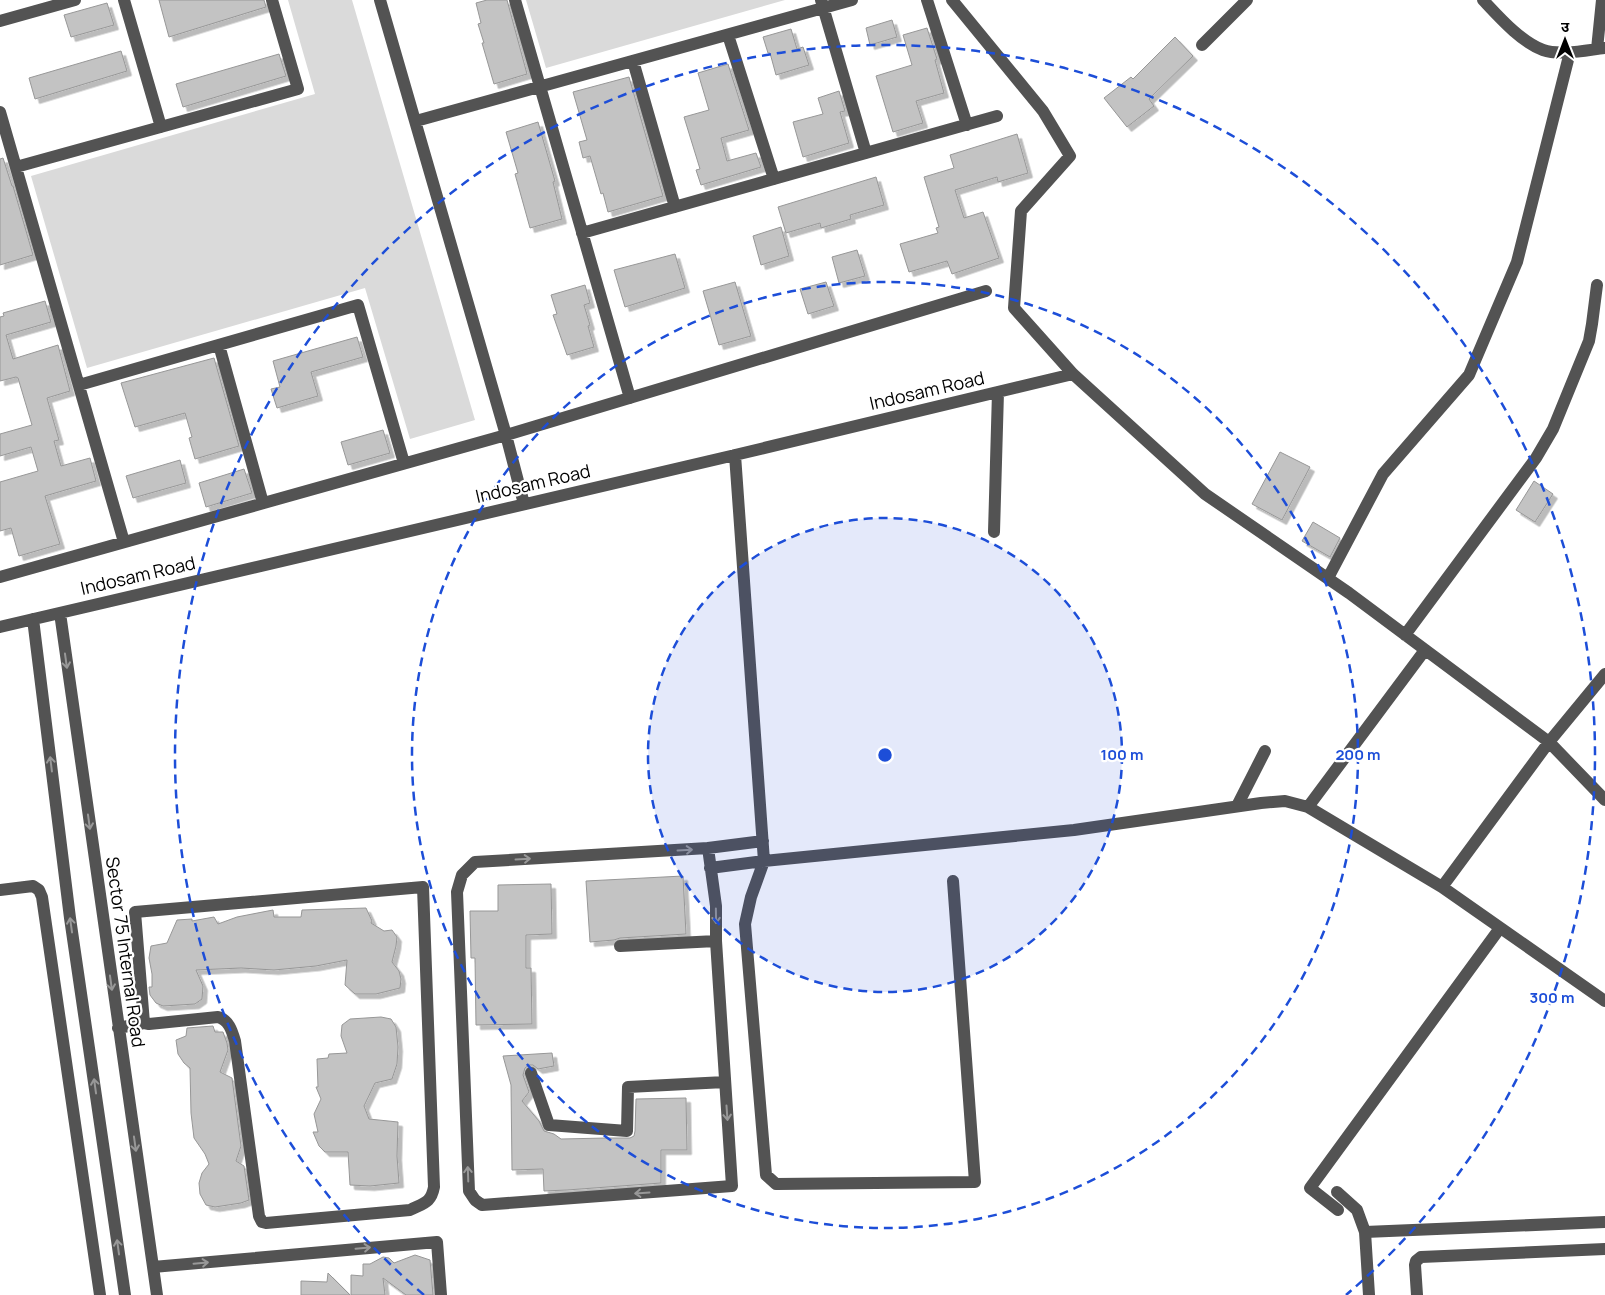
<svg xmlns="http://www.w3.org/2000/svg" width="1605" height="1295" viewBox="0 0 1605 1295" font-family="Manrope,'Noto Sans Devanagari',sans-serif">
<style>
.green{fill:#dadada}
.building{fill:#c3c3c3;stroke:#979797;filter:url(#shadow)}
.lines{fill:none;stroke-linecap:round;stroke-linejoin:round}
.minor{stroke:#535353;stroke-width:12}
.oneway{stroke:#989898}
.ring{fill:none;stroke:#1d4ed8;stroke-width:2.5;stroke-dasharray:9 6}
.labels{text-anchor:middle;stroke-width:4.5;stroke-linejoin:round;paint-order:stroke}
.street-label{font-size:18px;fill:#000;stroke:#fff}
.centre{fill:#1d4ed8;stroke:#fff;stroke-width:2.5}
.ring-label{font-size:15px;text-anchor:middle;font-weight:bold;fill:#1d4ed8;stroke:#fff;stroke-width:4.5;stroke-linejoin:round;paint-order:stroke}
</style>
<defs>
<filter id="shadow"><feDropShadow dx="4.5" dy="4.5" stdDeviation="0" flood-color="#0004"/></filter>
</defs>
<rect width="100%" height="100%" fill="#fff"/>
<path class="green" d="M288,0H352L475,420L410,439L365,288L87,368L31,176L315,94Z
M526,0H785L546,68Z"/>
<path class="building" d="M159,0H264L266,7L169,37Z
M487,0H507L527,74L494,84L482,43H484L478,24L481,23L476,3Z
M107,3L114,25L71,37L64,15Z
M892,20L897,37L870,45L866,28Z
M927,28L937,59L935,60L944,93L916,101L923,123L893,132L876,76L912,65L903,35Z
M791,29L797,49L803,47L809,65L776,75L770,53H768L763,37Z
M1175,37L1193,56L1149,99L1154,106L1127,127L1104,98L1131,77L1133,79Z
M121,51L127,71L35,99L29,78Z
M279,54L286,76L183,107L176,84Z
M728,64L749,130L721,138L727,161L756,153L761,167L701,185L696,170L700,169L684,117L709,110L698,73Z
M629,77L663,196L608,212L603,193L601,194L590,156L583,158L579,142L587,140L573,92Z
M839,91L845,111L840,112L849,143L803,157L793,122L823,114L818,98Z
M538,122L555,181L553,182L562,219L530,228L515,174L518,173L506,132Z
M1017,134L1028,173L998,182L997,177L955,190L964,218L983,212L999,258L952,274L947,261L909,272L900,244L938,233L936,228L939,227L924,177L954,168L950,155Z
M3,158L12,186H13L33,255L0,265V159Z
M876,177L884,205L850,215L851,219L821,228L820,223L786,233L778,207Z
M781,227L789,256L761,265L753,236Z
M857,250L865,276L839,283L832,257Z
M675,254L685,288L625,307L614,270Z
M735,282L751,336L719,345L703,291Z
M826,282L834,306L808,314L800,289Z
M585,285L590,303L584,305L590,325L588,326L594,347L567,355L553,315L557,314L551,295Z
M45,301L51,322L6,335L13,359L58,345L70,391L47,398L59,440L54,441L61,466L90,458L96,481L45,496L60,544L19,556L11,528L0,531V482L38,471L31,447L0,456V434L32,425L18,378L16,377L0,381V317L4,316L3,313Z
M357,337L363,357L311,372L318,396L277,408L271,389L280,387L273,361Z
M214,358L239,446L195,459L189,438L192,437L185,413L135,427L121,383Z
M383,430L390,453L348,465L341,442Z
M1280,452L1310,467L1282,520L1252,504Z
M180,460L186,483L133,498L126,476Z
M244,469L252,493L206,507L199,483Z
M1534,481L1553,494L1535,522L1516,510Z
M1313,522L1340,538L1330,557L1302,541Z
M683,876L686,934L620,938L614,940L590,942L586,881Z
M551,884L552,934L526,935V968H531L532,1024L476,1025L475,958H471L470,911H498V885Z
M366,908L372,921L371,923L384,931L392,930L397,937L396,946L392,962L399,971L401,979L400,988L376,994H355L345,985L347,960L316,966L274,970L241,968L196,970L203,986L202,999L195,1004L163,1006L156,1003L150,995L149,987H152V974L149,958L151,946L167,943L177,920L192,919V921L214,917L218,924L237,917L273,910L274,917H301L302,910Z
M381,1017L391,1019L396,1027L398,1047L397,1064L392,1079L375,1083L364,1106L369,1119L398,1122L397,1156L399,1183L370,1186L350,1185L348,1152H325L319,1146L313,1132H318L314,1114L321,1099L316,1087H318L317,1059L328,1058L329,1054L347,1053L341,1036L342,1025L350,1019Z
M213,1026L215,1032H223L227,1043L228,1050L220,1072L232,1078L241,1146L236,1161L244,1166L249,1200L241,1203L215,1207L206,1205L200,1194L199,1183L202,1173L209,1164L205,1154L194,1138L191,1113L190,1068L184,1063L178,1054L176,1040L186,1036L187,1028Z
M552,1053L554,1066L538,1069L533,1065H529L525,1068L523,1075L529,1092L522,1101L539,1121L544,1131L554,1134L561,1139L606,1138H630L634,1136L635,1131L636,1099L686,1098L687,1150H661V1183L567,1190L544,1191L543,1169L512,1170L511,1085L503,1056Z
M415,1255L430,1260L433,1295H406L383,1278L385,1295H351V1275L363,1276V1264H370L383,1257L389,1258L394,1263Z
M328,1273L350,1295H301V1281L327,1282Z"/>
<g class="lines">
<path class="minor" d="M124,0L161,127
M380,0L506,435L524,504
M515,0L630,398
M821,0L866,153
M927,0L967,125
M952,0L1043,111L1070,156L1021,211L1014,308L1073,374L1205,494L1349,593L1549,742L1605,800
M1483,0C1499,17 1521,42 1543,50C1560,56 1587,50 1605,48
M0,21L75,0
M728,35L774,179
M1202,45L1247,0
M1597,49L1602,0
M633,61L675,207
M0,112L124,542
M416,121L852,0
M16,167L298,89L272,0
M582,233L997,116
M219,345L263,503
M79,385L358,305L404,463
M735,455L764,861L751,897L745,924L766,1175L776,1184L975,1182L953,881
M994,532L998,392
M0,577L506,435L986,291
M1328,578L1383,474L1469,375L1517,262L1570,52
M60,613L157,1295
M33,619L70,918L125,1295
M0,627L735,455L1073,374
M1405,635L1536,458L1553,429L1589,341L1592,324L1597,285
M1237,806L1265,751
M1308,807L1425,650
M708,848L716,906V941L732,1186L482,1205L475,1200L469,1191L457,892L462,875L475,862L708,848L763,841
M710,868L764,861L1074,830L1261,803L1285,801L1308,807L1442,887L1605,1001
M423,887L434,1187C431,1203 424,1203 410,1210L266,1223L262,1222L259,1216L235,1041C232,1031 229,1020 218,1017L149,1024L144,1023L135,912Z
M1442,887L1549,742L1605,674
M0,890L33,886L39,890L42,897L100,1295
M620,946L716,941
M118,1028L144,1023
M531,1073L549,1125L627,1131L628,1087L725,1082
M1337,1192L1357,1210L1365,1232
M1338,1210L1310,1188L1500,928
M153,1267L437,1242L441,1295
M1369,1295L1365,1232L1605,1222
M1417,1295L1415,1265L1416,1261L1421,1257L1605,1249"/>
</g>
<defs><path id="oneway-shaft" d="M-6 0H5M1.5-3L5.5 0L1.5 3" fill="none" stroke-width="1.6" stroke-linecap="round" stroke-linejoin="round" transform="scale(1.25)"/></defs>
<g class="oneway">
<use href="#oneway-shaft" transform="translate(66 661) rotate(82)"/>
<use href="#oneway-shaft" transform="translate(51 764) rotate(-97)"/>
<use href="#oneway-shaft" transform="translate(89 822) rotate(82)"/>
<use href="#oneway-shaft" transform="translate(685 850) rotate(-3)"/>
<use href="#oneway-shaft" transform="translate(523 859) rotate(-3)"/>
<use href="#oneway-shaft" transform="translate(716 916) rotate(89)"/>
<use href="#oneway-shaft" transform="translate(71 925) rotate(-98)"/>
<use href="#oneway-shaft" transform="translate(111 983) rotate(82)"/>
<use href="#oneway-shaft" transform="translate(95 1086) rotate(-98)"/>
<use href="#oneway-shaft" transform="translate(727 1113) rotate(86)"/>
<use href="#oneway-shaft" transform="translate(135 1144) rotate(82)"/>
<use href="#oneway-shaft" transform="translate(468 1174) rotate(-92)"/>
<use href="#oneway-shaft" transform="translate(642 1193) rotate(176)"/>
<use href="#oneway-shaft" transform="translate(118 1247) rotate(-98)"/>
<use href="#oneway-shaft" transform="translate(363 1248) rotate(-5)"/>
<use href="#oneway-shaft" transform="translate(201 1263) rotate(-5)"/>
</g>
<circle cx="885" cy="755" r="237" fill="#1d4ed8" fill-opacity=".12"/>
<g class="ring">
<circle cx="885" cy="755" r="237"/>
<circle cx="885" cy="755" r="473"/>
<path d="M424 1295A710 710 0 1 1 1346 1295"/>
</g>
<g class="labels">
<g class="street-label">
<text transform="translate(927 391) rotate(-13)" y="6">Indosam Road</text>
<text transform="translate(533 484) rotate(-13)" y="6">Indosam Road</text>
<text transform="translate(138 576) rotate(-13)" y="6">Indosam Road</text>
<text transform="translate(125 952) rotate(82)" y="6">Sector 75 Internal Road</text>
</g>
</g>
<circle cx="885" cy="755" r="8" class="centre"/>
<g class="ring-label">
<text x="1122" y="760">100 m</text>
<text x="1358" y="760">200 m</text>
<text x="1552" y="1003">300 m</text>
</g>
<g transform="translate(1565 40)" stroke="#ffffff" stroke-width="4" paint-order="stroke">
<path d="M0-4L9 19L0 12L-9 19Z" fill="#000000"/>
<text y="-8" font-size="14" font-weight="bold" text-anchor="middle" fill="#000000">उ</text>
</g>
</svg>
